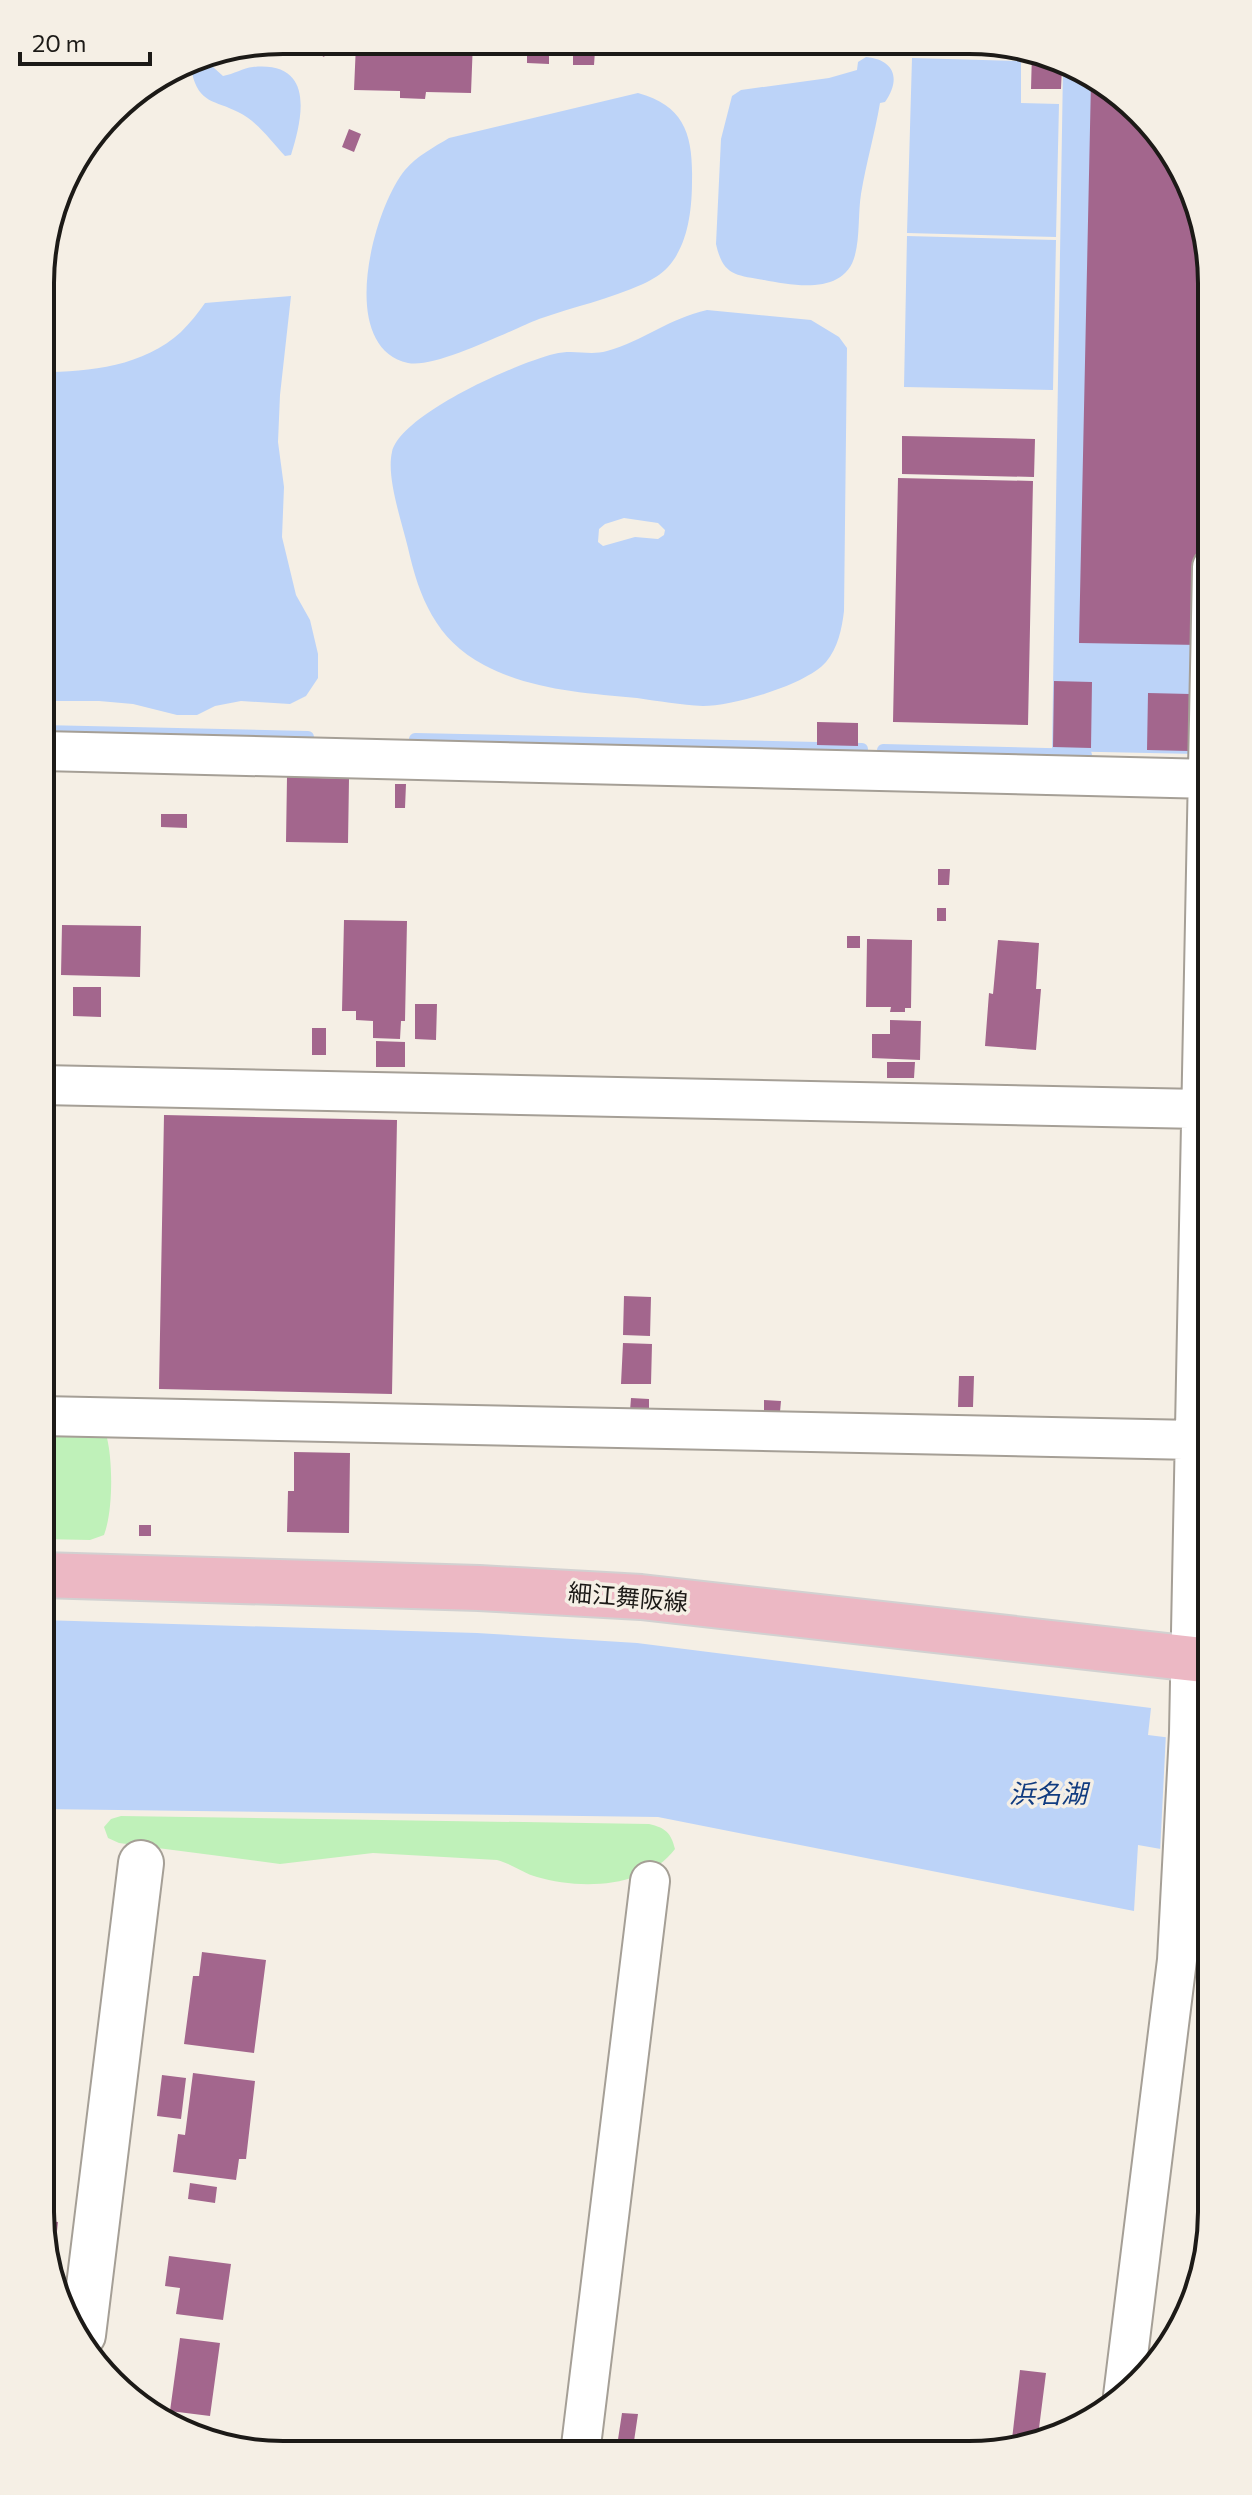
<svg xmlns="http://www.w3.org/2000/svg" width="1252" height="2495" viewBox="0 0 1252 2495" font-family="Commissioner,'Noto Sans JP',sans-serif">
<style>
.green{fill:#bff1b9}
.water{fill:#bcd3f8;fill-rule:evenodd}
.pier{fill:#f5efe5}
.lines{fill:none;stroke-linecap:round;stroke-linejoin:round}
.stream{stroke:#bcd3f8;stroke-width:12}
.building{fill:#a3668d}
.street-casing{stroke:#a59f96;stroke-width:42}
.secondary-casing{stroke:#a59f96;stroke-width:48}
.primary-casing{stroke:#d2d1d1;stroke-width:48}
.street{stroke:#fff;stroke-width:38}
.secondary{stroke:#fff;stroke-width:44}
.primary{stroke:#ecb8c4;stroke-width:44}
.labels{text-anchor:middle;stroke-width:7;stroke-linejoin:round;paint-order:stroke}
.street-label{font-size:24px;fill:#1c1a17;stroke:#f5efe5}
.water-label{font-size:26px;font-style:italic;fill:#113c80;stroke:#f5efe5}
.rim{fill:none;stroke:#1c1a17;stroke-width:4}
</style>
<rect width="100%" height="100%" fill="#f5efe5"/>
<path class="green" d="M41,1432L96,1433L107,1438C113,1463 113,1511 104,1535L90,1540L41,1539Z
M121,1816L649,1824C666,1828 671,1833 675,1849C646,1888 581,1890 537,1877C523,1873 512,1864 497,1860L373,1853L280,1864L119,1843L108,1838L104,1827L111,1819Z"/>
<path class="water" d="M866,57C895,60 901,79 885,102L880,103C875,133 866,163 861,194C858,213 860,236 855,255C845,295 795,286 764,280C736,275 723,276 716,244L721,139L732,96L741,90L829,78L857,70L858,62Z
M912,58L1021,61V103L1059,104L1056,237L907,233Z
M202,66L213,67L223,76C234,74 243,68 253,67C315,61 303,117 291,155L285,156C271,141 257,121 238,112C215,100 199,104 192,73Z
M1063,68L1129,100L1199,205L1208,260L1198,754L1052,751Z
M638,93C685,106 693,135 692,181C692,210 688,245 668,267C662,274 651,280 643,284C610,299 573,307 539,319C511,330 435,369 408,363C336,347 373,209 405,170C417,156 434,147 449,138Z
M907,236L1056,240L1053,390L904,387Z
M291,296L280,395L278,442L284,487L282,537L296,595L310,620L318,654V678L306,696L290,704L241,701L215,706L197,715H177L133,704L99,701H42V372C90,372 144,366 181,332C190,323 198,313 205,303Z
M707,310L811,320L839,337L847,348L844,611C842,628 838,648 826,662C806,685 733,706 703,706C681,705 658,701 637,698C584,693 531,690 484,665C436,640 419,597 408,548C402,522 386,478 392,452C401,414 517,363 554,354C574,349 589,356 607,351C643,341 670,318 707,310ZM624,518L658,523L665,530L664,535L658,539L635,537L603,546L598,542L599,529L605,524Z
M41,1620L477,1633L637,1643L1151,1708L1148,1735L1212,1743V1858L1138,1845L1134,1911L658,1817L40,1809Z"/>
<path class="pier" d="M1166,1733L1211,1739L1205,1861L1160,1853Z"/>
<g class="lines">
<path class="stream" d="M42,731L308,737
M415,739L862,749
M883,750L1086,755"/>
</g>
<path class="building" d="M310,40H323L331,45L324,57L306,46Z
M372,41H473L471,93L426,92L425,99L400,98V91L354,90L356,44H372Z
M527,49L549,50V64L527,63Z
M573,50L595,51L594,65H573Z
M1032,52L1062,67L1061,89H1031Z
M1091,81L1129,100L1199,205L1208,258L1200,645L1079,643Z
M349,129L361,134L354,152L342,147Z
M902,436L1035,439L1034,477L902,474Z
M898,478L1033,481L1028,725L893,722Z
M1054,681L1092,682L1091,748L1053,747Z
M1148,693L1190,694L1189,751L1147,750Z
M817,722L858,723V746L817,745Z
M287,777L349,779L348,843L286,842Z
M395,784H406L405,808H395Z
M161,814H187V828L161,827Z
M938,869H950L949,885H938Z
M937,908H946V921H937Z
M344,920L407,921L405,1021H401L400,1039L373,1038V1021L356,1020V1011H342Z
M62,925L141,926L140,977L61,975Z
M847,936H860V948H847Z
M867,939L912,940L911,1008H905V1012H890L891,1007H866Z
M998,940L1039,943L1036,989H1041L1036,1050L985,1046L989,993L993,994Z
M73,987H101V1017L73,1016Z
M415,1004H437L436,1040L415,1039Z
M890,1020L921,1021L920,1060L872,1058V1034H890Z
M312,1028H326V1055H312Z
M376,1041L405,1042V1067H376Z
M887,1062H915L914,1078H887Z
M164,1115L397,1120L392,1394L159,1389Z
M624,1296L651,1297L650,1336L623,1335Z
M623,1343L652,1344L651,1384H621Z
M959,1376H974L973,1407H958Z
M631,1398L649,1399V1411H630Z
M764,1400L781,1401L780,1412L764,1411Z
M294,1452L350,1453L349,1533L287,1532L288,1491H294Z
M139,1525H151V1536H139Z
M202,1952L266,1960L254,2053L184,2044L193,1976H199Z
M1210,1975H1212V2013L1205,2012Z
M193,2073L255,2081L246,2159H239L236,2180L173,2172L178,2134L185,2135Z
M162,2075L186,2078L181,2119L157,2116Z
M190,2183L217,2187L215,2203L188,2199Z
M41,2220L58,2222L52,2277H51Z
M169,2256L231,2264L223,2320L176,2314L180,2288L165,2286Z
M180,2338L220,2343L210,2416L170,2411Z
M1020,2370L1046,2373L1037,2444L1011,2448Z
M622,2413L638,2414L633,2448L617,2446Z
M182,2432L208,2435L207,2441L189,2436Z"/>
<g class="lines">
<g class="street-casing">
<path id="street" d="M42,751L1212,779
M41,1085L1201,1109
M41,1416L1195,1440
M1123,2396L1177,1960L1189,1733L1212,567
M580,2454L650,1881"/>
</g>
<g class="secondary-casing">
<path id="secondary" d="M83,2335L141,1863"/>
</g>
<g class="primary-casing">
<path id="primary" d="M41,1575L479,1588L641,1597L1212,1661"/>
</g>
<use href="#street" class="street"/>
<use href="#secondary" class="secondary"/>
<use href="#primary" class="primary"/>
</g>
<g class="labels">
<g class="street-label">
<text transform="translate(628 1598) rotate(5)" y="8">細江舞阪線</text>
</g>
<g class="water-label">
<text x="1048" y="1803">浜名湖</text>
</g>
</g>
<path d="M0 0H1252V2495H0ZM283 54H969A229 229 0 0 1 1198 283V2212A229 229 0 0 1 969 2441H283A229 229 0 0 1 54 2212V283A229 229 0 0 1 283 54Z" fill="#f5efe5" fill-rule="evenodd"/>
<path class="rim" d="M283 54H969A229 229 0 0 1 1198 283V2212A229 229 0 0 1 969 2441H283A229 229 0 0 1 54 2212V283A229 229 0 0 1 283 54Z"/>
<path d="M20 52v12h130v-12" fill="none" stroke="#1c1a17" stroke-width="4"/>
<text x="32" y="52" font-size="24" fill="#1c1a17" stroke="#f5efe5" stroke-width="6" paint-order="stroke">20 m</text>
</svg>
